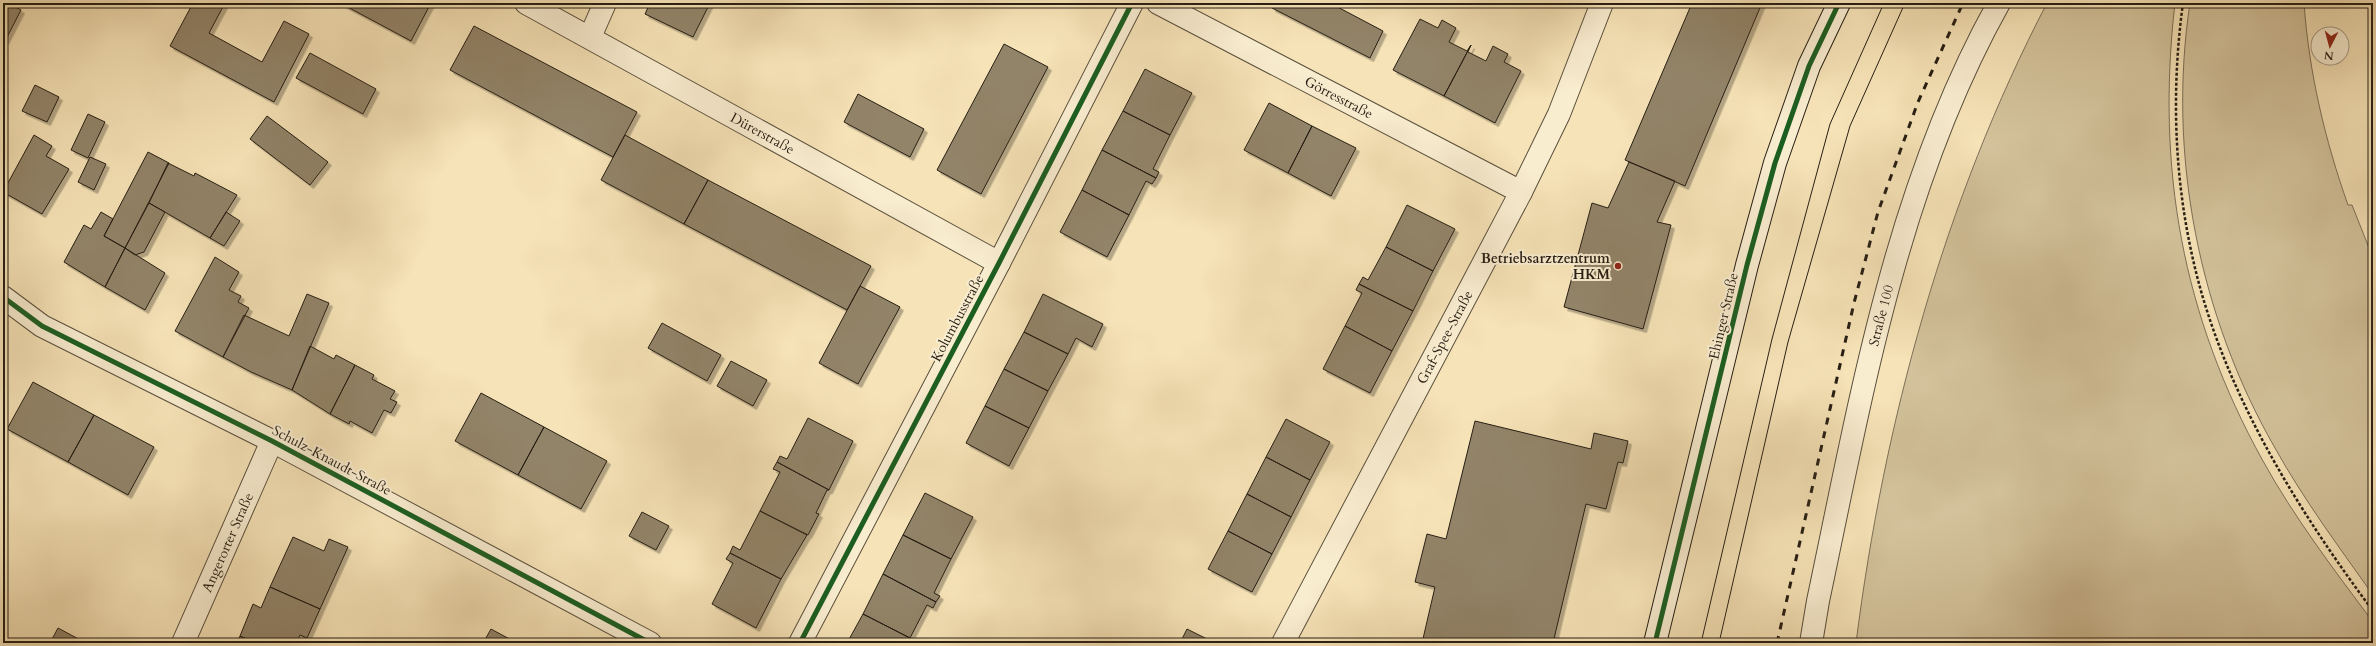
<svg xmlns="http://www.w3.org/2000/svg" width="2376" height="646" viewBox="0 0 2376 646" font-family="Cardo,serif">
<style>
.green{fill:#d3c29b;stroke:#7c7058}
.building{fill:#928469;stroke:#261e14;filter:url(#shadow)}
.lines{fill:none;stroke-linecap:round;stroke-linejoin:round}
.street-casing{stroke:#5a4f3d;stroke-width:24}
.secondary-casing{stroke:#261e14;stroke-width:24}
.path{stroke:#261e14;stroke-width:2.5;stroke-dasharray:3 2;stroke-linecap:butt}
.street{stroke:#f9edd0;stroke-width:22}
.secondary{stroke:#f9edd0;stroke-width:22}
.tram{stroke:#261e14;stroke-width:1}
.rail{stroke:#261e14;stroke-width:3;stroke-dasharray:7 7;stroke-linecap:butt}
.cycleway-casing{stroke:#f9edd0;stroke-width:8}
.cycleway{stroke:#1b5e20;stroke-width:5}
.poi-dot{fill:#8f2418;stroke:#f9edd0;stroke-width:1.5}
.labels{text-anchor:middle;stroke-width:4;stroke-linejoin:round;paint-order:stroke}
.street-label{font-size:14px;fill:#261e14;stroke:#f9edd0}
.poi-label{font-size:14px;font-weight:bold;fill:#261e14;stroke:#f9edd0;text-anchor:end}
</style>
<defs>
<filter id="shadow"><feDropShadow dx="3.5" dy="3.5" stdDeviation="0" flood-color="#0004"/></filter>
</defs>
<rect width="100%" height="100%" fill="#f6e3b7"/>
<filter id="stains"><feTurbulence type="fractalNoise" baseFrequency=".005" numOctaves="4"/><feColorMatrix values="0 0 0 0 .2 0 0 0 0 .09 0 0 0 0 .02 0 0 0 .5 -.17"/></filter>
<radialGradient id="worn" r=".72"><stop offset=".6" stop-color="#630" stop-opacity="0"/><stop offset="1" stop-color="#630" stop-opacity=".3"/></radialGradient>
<path class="green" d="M2047,3H2175C2156,168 2182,315 2263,461C2294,517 2334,570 2373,622V643H1856C1884,422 1944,201 2047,3Z
M2190,3H2304C2309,73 2325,140 2348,205H2352L2373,258V595C2339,547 2304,500 2275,448C2199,316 2167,154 2190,3Z"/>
<path class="building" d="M3,3H8L21,10L5,41Z
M193,3H225L209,33L262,62L284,21L309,34L274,102L170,46Z
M340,3H431L411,41Z
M650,3H710L693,37L645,14Z
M1274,3H1330L1383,31L1370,58L1272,8Z
M1692,3H1762L1685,186L1625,160Z
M1420,19L1438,28L1442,20L1456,28L1449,42L1467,51L1471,45L1444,96L1393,70Z
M474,26L637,112L613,157L450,70Z
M1004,44L1048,67L981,194L937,170Z
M1471,45L1468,52L1486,61L1493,46L1508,54L1504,62L1521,71L1495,123L1444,96Z
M310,53L376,89L363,114L296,78Z
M1145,69L1192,93L1170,135L1123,111Z
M35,85L59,97L47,122L22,111Z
M858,94L924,129L910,157L844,122Z
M1269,103L1312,126L1288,173L1244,150Z
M1123,111L1170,135L1153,169L1159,172L1156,178L1102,150Z
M88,114L105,122L88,158L71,150Z
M267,116L328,162L310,185L250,139Z
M1312,126L1356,148L1331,196L1288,173Z
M34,135L52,146L46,156L69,169L42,214L3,192Z
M625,135L708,180L684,224L601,180Z
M1102,150L1156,178L1152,184L1146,181L1129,215L1082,190Z
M148,152L169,163L125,248L104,236Z
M90,157L106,164L94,190L78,182Z
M1629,162L1675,181L1657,222L1671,225L1643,329L1564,307L1592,203L1608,208Z
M168,163L194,176L195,173L237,195L210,238L149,203Z
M708,180L871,266L847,310L684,224Z
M1082,190L1129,215L1107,257L1060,232Z
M149,203L165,212L144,252L135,255L125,248Z
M1407,205L1455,229L1433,271L1386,247Z
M101,212L113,219L104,236L125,248L105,287L64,262L84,225L91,229Z
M226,212L240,221L224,246L210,238Z
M1386,247L1433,271L1413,311L1359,284L1363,277L1368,280Z
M125,248L165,273L145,310L105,287Z
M215,257L239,272L229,290L241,296L238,302L249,308L223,357L175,331Z
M1359,284L1413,311L1392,351L1345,326L1362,293L1356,290Z
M860,286L900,307L858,384L819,363Z
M307,294L329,303L292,390L251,372L223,357L244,315L289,336Z
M1043,294L1103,324L1092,347L1076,338L1068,354L1024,332Z
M662,323L721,355L707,381L648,348Z
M1345,326L1392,351L1370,393L1323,369Z
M1024,332L1068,354L1048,391L1004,369Z
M310,346L334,359L336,355L355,365L330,414L292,390Z
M731,361L767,380L753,406L717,386Z
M355,365L374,375L372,379L395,391L390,399L397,402L391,413L384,410L372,433L350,421L349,424L330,414Z
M1004,369L1048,391L1029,428L985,406Z
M33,382L94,415L68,462L7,429Z
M481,393L544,427L518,475L455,441Z
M985,406L1029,428L1009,466L966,443Z
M94,415L154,447L128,495L68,462Z
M808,418L853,441L829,490L777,462L780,456L787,459Z
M1286,419L1330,442L1310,480L1266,457Z
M1475,421L1591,449L1594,433L1628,441L1623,463L1618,462L1606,509L1586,504L1553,643H1422L1435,587L1415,582L1427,534L1446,539Z
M544,427L607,461L581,509L518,475Z
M1266,457L1310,480L1291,517L1247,494Z
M777,462L829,490H827L816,513L819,514L808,535L760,511L780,472L773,469Z
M925,493L973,517L951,559L903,535Z
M1247,494L1291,517L1272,554L1228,531Z
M760,511L807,535L781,579L730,553L733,546L740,550Z
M642,512L669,526L656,550L629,536Z
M1228,531L1272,554L1252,592L1208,569Z
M903,535L951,559L934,593L940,596L936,602L883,574Z
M293,537L324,551L329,539L348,547L320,609L270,587Z
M730,553L781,579L756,628L712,604L733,563L726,559Z
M883,574L936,602L933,608L927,605L910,638L863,614Z
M270,587L320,609L307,638L300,635L296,643H255L240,636L253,604L261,608Z
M863,614L910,638L907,643H847Z
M58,628L86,643H50Z
M491,629L517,643H483Z
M1187,629L1215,643H1180Z
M240,636L255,643H237Z"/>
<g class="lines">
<g class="street-casing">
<g id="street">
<path id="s1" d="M526,3L999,263"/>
<path id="s2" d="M1158,3L1521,192"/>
<path d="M590,37L605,3"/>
<path d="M3,297L42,326L272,441L650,643"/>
<path id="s3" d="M183,643L272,441"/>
<path d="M800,643L999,263L1132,3"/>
<path id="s4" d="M1283,643L1521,192L1559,114L1602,3"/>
<path id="s5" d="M1811,643L1818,601C1861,398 1896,187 1999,3"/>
</g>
</g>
<g class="secondary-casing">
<path id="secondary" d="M1655,643L1747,265L1775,163L1809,66L1839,3"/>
</g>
<path class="path" d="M2183,3C2171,91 2174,181 2195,268C2225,393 2297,509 2373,611"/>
<use href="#street" class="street"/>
<use href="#secondary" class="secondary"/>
<path class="tram" d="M1701,643L1772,339L1830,124L1884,3
M1719,643L1788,342L1850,126L1905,3"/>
<path class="rail" d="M1777,643L1854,303L1878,212L1918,102L1963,3"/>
<g class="cycleway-casing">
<path id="cycleway" d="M3,297L42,326L272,441L650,643
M800,643L999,263L1132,3
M1655,643L1747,265L1775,163L1809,66L1839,3"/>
</g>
<use href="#cycleway" class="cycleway"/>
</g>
<circle class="poi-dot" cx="1618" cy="266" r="4"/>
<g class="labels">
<g class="street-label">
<text dy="5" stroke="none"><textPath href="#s2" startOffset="204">Görresstraße</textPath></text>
<text dy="5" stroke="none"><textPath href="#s1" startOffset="270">Dürerstraße</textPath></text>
<text dy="5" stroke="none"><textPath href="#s5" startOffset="335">Straße 100</textPath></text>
<text transform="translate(1723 316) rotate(-77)" y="5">Ehinger Straße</text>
<text transform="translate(957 318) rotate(-62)" y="5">Kolumbusstraße</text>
<text dy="5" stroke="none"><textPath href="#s4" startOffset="346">Graf-Spee-Straße</textPath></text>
<text transform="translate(332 460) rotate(28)" y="5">Schulz-Knaudt-Straße</text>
<text dy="5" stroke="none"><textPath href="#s3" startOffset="110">Angerorter Straße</textPath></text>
</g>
<g class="poi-label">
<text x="1610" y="263">Betriebsarztzentrum<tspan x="1610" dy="16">HKM</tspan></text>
</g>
</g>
<rect width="2376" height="646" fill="none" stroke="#f6e3b7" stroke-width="16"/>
<rect x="4" y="4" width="2368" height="638" fill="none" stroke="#261e14" stroke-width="2"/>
<rect x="8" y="8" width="2360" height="630" fill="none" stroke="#261e14"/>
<g transform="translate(2330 46) rotate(186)"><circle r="19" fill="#f9edd0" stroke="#a59a85"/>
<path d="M0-3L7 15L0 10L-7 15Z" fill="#8f2418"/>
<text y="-6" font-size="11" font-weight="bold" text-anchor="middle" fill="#261e14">N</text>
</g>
<rect width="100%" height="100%" filter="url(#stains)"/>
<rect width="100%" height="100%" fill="url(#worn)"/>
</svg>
